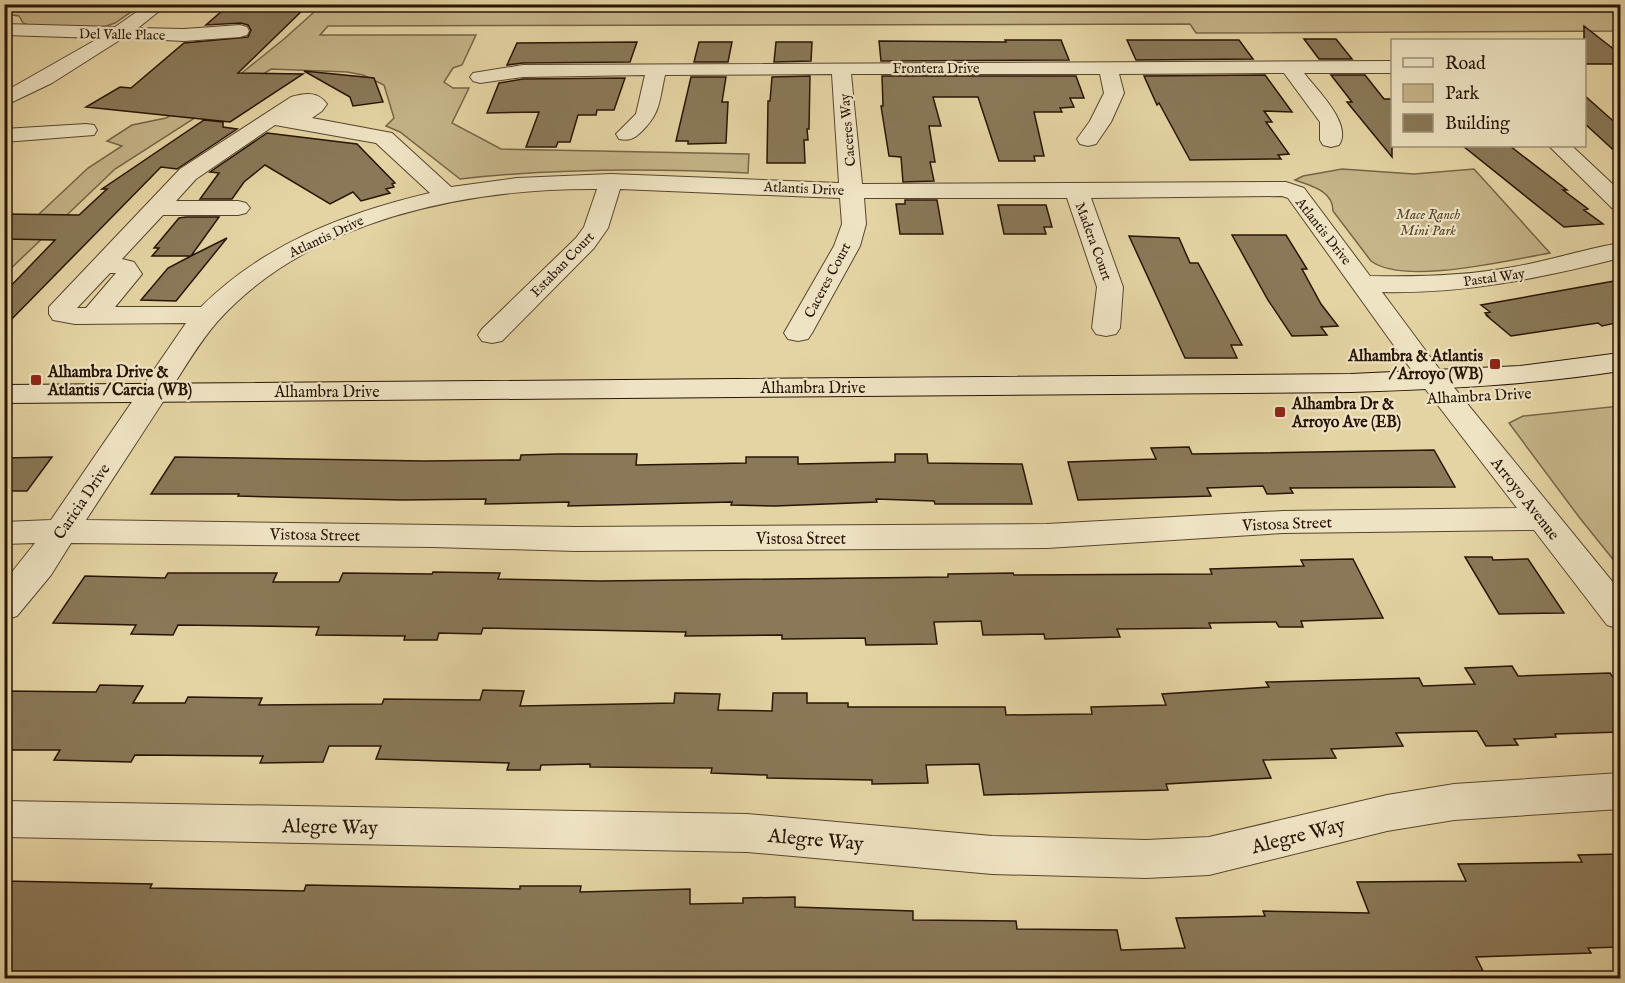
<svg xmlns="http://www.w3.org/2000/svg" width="1625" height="983" viewBox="0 0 1625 983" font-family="'IM FELL English',serif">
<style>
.green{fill:#c5b488;stroke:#766448;stroke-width:1.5}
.building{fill:#8a7858;stroke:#281507;stroke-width:1.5}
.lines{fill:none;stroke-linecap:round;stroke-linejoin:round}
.street-casing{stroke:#57452e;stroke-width:2}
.secondary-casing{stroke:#281507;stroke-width:2}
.street{fill:#eee3c3;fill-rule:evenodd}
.secondary{fill:#eee3c3;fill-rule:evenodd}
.poi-dot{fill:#8f2418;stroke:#eee3c3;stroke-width:2}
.labels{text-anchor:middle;stroke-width:4.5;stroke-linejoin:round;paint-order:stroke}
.far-street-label{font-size:14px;fill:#281507;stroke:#eee3c3}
.far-park-label{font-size:14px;font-style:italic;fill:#57452e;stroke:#eee3c3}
.poi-label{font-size:16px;font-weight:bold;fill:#281507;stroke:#eee3c3;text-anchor:start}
.street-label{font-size:16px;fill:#281507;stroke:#eee3c3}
.near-street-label{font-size:20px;fill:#281507;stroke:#eee3c3}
</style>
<rect width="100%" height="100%" fill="#e5d4a3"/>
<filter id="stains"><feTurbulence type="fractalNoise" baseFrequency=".00333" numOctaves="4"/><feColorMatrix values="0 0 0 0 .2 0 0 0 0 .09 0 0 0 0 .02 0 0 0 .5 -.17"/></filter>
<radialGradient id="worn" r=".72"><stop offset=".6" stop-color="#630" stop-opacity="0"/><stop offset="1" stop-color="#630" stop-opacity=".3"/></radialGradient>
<path class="green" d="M5,5H141L115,23L98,29L31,26L23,23L19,16L5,14Z
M322,5H1620V31L1196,33L1190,24L328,26L320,35H476L462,65L453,68L444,82L453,88H469L452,123L501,149L749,154L748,173C652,168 556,168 460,179L400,132L386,126L394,118L384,85L363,75L347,72L271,69L115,169L5,274V246L88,168L122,146L107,141L132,125L166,118L238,76L284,39Z
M1342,169L1414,174L1474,169L1550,253C1509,260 1404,286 1371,261L1333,211C1333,191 1312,186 1295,180L1303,176Z
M1620,406V568L1579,517L1509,423L1523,416Z"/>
<path class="building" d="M230,4H309L238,73L303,74L230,122L86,107L120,87L131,88L184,43L248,37L251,30L248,25L241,23L206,25Z
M1584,26L1620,54V64H1584Z
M1304,39H1336L1352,59H1319Z
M1005,40H1061L1069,60L881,61L879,41L1006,42Z
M1127,40H1239L1253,59L1136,60Z
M637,42L630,62L523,63L507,65L517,43Z
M699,42H732L728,62H694Z
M776,42H812L811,61L774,62Z
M304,71L374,78L383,102L353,106L350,97Z
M1265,75L1292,112L1264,111L1272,122H1266L1289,154L1278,155L1281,159L1190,160L1159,103L1157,105L1144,76Z
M1331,75H1365L1384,99H1392V157L1347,102H1352Z
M810,76L809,129H807L808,140H804L805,163H767L768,101H770L772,77Z
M882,76H1076L1084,98H1070L1074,107L1060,108L1062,112H1034L1044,156H1034L1035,161H999L978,97H933L941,126H929L935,162H930L934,181L903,182L901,157L889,156L881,106H883Z
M691,77H726L722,102H728L726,143L688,144V141H676Z
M625,78L614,110H597L596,115H578L570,142H558L556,147H526L539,112L487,113L499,83L523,79Z
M1584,95L1620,127V156L1584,123Z
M204,120L223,122V127L237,129L177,169L161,167L4,327V293L55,240L4,239V214L79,215L107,189H102Z
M267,133L357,144L395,183L392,184L394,187L386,189L390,193L361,201L353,192L330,204L265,165L244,182L232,199H200L219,173L210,172Z
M1463,146H1510L1567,190H1563L1588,209L1584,210L1603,224L1564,227Z
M905,200H937L943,234H900L896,204H905Z
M998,205H1046L1052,227H1044L1046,234H1004Z
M186,217H219L191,256L227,238L176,301L141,300L168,268L191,256H152L159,248H154L179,218Z
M1232,235H1286L1307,269H1302L1321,304L1338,326L1321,327L1327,335L1292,336L1268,300Z
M1129,236L1179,238L1190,263H1198L1242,345H1231L1237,358H1185Z
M1620,280V322L1602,326L1598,323L1511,336L1487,316H1488L1485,313L1490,312L1481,305Z
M1189,447L1192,454L1434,450L1455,487L1290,488L1293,493L1267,494L1263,486L1207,488L1211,496L1078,500L1068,462L1156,459L1151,448Z
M559,454H637L636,465L746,463V457H798V464L895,462V454H927L928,463L1022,464L1032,504H935L934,501L876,499L877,502L775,506L731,505L732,502L568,506L569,502L485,504L486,499L402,500L238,496L239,494H151L175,457L424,461L520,460L521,455Z
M52,457L27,491H4V458Z
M1465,557H1492L1493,560L1528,559L1564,613L1499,614Z
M1353,559L1383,618L1301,621L1303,627H1279L1276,622L1209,623L1211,628L1117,629L1120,637L1045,639L1044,634L983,635L981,621L934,622L937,644L866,645L865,638L782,639V635L685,636L686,632L483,628L481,634L439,633L437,640H404L405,636L316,635L319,627L178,625L173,635L131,634L136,625L53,623L85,576L165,578L168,573H277L273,582H339L343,573L432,574L433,572L500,573L498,579L600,581L948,577V574L1013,573L1014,575L1212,574L1210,569L1304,566L1301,560Z
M1512,666L1518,676L1610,673L1620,688V732L1555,734L1556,737L1514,739L1518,745L1486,746L1477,731L1396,733L1403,746L1331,749L1336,758L1263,760L1271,778L1166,784L1168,790L984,795L979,764L926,765L928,783L872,784V780L767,778V775L711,773L712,768L590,767V764L541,765L540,770H507L509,763L376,759L381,746H329L323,762L260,763L263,756L135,755L131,762L54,760L60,750H4V691L96,692L100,685L143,686L133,703H185L188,697L262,698L259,705L382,704L384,699L480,700L483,690L524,691L520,706L674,703L675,693L720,694L718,710L772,711L773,693H807V703H848V707H1005L1006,715L1092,714L1091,707L1166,705L1162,694L1269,687L1266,682L1419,678L1423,686L1475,684L1465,668Z
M1620,854V947L1588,948L1591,953L1476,957L1483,971H1452L1456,978H135L136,976L73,974L70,978H4V881L152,884L150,888L304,891L306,885L520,889V886H581L580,892L690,889V904L743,903V898L795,897V907L913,911V920L1016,921L1017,929L1117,930L1121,950L1185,948L1176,918L1265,916L1263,911L1369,913L1357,882L1466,881L1458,864L1582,862L1578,855Z"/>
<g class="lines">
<g class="street-casing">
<path id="street" d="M148,4H168L138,28L184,29L240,25L247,27L249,31L247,35L240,37L184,41L123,38L52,83L4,106V92L99,38L4,35V24L115,27Z
M1392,61V73H1304C1317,90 1353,124 1339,145L1331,147L1323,145L1320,140V122L1284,73L1119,74L1124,93L1111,122L1096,144L1088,146L1080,144L1077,139L1090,121L1104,93L1100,74H851L862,184L1286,182L1304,188L1370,276C1418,277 1465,276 1513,267C1549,261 1584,249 1620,243V258C1541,278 1465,294 1382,292L1443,374L1620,591V629L1607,625L1534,530L1283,533L1047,548L576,551L433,547L71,543L51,575L17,616L4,620V582L35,543L4,544V522L51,520L186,323L75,324L53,320L49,314V307L180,169L291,97C305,93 318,91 327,104L322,111L312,118L392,133L451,187L517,178L611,174L839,183L832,74L665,75C659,101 661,113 641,132C634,139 629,141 619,139L616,134L636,114L645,75L523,77L480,83L473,81L470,77L473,73L523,65ZM275,125L376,143L430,193C345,213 264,244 201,307H115L142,274L134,262L122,259L163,215H238L246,213L250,208L246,203L238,201H176L196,179ZM597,189L584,227L576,238L482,329L478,335L482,341L492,343L502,341L594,248L608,228L620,189L840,198L842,224L834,246L784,333L788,339L798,341L808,339L812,333L860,246L866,224L864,198H1067L1097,287L1092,328L1096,334L1106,336L1116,334L1120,328L1123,287L1091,198L1282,196L1288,198L1423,386L1517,508L1283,511L1047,524L576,527L86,520C113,478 141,436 168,394C183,370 198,344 217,322C308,220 466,188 597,189ZM110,273H116L86,308H77Z
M86,124L94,125L97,130L94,135L4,142V129Z
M1549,146H1572L1620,191V210L1612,208Z
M1620,773V809L1454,820L1387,831L1209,875L1146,878L992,874L747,852L4,837V801L747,814L992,836L1146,840L1209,837L1387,795L1454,784Z"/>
</g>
<g class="secondary-casing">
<path id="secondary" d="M1620,353V371C1531,385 1441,389 1351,392L4,403V385L1351,374L1520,366Z"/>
</g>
<use href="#street" class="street"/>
<use href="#secondary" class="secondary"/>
</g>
<g class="poi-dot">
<rect x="1489" y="358" width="12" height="12" rx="3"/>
<rect x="30" y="374" width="12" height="12" rx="3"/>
<rect x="1274" y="406" width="12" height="12" rx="3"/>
</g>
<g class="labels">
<g class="far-street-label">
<text transform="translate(122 34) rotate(1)" y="5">Del Valle Place</text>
<text x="936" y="73">Frontera Drive</text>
<text transform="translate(847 130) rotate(-95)" y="5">Caceres Way</text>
<text transform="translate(804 188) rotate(3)" y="5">Atlantis Drive</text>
<text transform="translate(1324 231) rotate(52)" y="5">Atlantis Drive</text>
<text transform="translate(326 236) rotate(-25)" y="5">Atlantis Drive</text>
<text transform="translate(1094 241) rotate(70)" y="5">Madera Court</text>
<text transform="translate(562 264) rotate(-46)" y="5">Estaban Court</text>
<text transform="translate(1494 277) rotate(-8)" y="5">Pastal Way</text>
<text transform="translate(827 280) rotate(-62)" y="5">Caceres Court</text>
</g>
<g class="far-park-label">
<text x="1428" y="219">Mace Ranch<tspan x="1428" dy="16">Mini Park</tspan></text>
</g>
<g class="poi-label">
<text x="1483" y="361" text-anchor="end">Alhambra &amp; Atlantis<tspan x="1483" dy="18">/ Arroyo (WB)</tspan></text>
<text x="48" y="377">Alhambra Drive &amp;<tspan x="48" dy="18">Atlantis / Carcia (WB)</tspan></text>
<text x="1292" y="409">Alhambra Dr &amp;<tspan x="1292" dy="18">Arroyo Ave (EB)</tspan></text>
</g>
<g class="street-label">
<text x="813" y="393">Alhambra Drive</text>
<text x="327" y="397">Alhambra Drive</text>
<text transform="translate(1479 395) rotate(-3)" y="6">Alhambra Drive</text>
<text transform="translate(1526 498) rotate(52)" y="6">Arroyo Avenue</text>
<text transform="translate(81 501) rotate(-56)" y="6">Caricia Drive</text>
<text transform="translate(1287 523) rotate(-2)" y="6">Vistosa Street</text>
<text transform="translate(315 534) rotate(1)" y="6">Vistosa Street</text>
<text x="801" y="544">Vistosa Street</text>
</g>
<g class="near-street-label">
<text transform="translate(330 826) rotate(1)" y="7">Alegre Way</text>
<text transform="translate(1298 835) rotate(-14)" y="7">Alegre Way</text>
<text transform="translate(816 839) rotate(5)" y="7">Alegre Way</text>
</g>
</g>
<rect width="1625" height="983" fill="none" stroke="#e5d4a3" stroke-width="24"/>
<rect x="6" y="6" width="1613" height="971" fill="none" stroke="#281507" stroke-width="3"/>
<rect x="12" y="12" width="1601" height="959" fill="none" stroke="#281507" stroke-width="1.5"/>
<rect x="1391" y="39" width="195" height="108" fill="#eee3c3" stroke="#9f9178" stroke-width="1.5"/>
<rect x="1403" y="58" width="30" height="9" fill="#eee3c3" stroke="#9f9178" stroke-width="1.5"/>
<text x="1445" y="69" font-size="18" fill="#281507">Road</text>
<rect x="1403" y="84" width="30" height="18" fill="#c5b488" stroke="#9f9178" stroke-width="1.5"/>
<text x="1445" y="99" font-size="18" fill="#281507">Park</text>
<rect x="1403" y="114" width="30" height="18" fill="#8a7858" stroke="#9f9178" stroke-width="1.5"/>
<text x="1445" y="129" font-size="18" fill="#281507">Building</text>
<rect width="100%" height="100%" filter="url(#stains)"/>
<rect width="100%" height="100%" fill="url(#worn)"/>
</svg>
